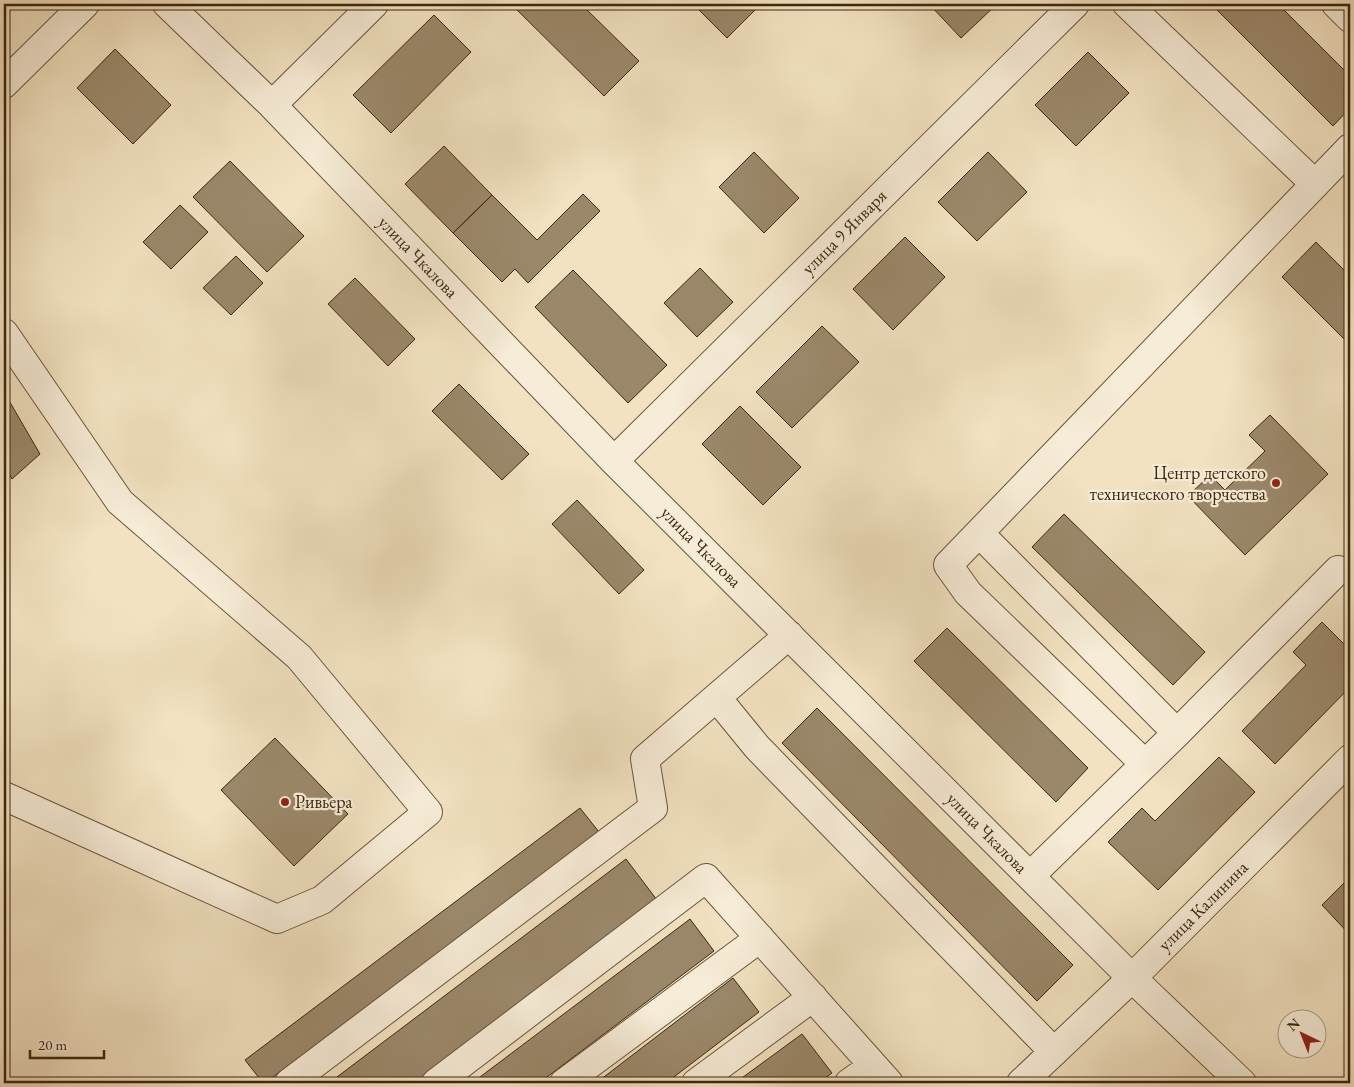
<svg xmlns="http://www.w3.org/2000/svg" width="1354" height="1087" viewBox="0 0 1354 1087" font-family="'EB Garamond',serif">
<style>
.building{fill:#9b886b;stroke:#3d270e}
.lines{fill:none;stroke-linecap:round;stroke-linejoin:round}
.minor-casing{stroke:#6a563b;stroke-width:30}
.minor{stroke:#f7ecd7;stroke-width:28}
.poi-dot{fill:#8f2418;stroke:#f7ecd7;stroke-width:2}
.labels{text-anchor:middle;stroke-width:4.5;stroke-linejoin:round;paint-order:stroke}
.street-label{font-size:18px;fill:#3d270e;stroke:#f7ecd7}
.poi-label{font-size:18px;fill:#3d270e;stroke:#f7ecd7;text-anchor:end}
</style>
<rect width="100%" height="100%" fill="#f2e2c1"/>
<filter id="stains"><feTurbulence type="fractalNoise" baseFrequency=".004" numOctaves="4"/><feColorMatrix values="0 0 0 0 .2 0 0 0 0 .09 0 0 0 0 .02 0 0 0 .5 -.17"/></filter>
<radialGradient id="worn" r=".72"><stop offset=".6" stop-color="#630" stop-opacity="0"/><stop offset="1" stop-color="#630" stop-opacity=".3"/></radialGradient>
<path class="building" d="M511,4H581L639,61L604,96Z
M693,4H761L727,38Z
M929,4H997L961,38Z
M1211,4H1278L1350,76V108L1333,126Z
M434,15L471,52L391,133L353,95Z
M115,49L171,105L133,144L77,88Z
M1088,52L1129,93L1076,146L1035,105Z
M444,146L492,195L453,233L405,184Z
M754,152L799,198L764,233L719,187Z
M988,152L1027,192L977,241L938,202Z
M230,161L304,236L267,272L193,197Z
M583,194L600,211L528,283L515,269L502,282L453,233L492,195L537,240Z
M180,205L208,232L171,269L143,242Z
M905,237L945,277L893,330L853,289Z
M1316,242L1350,276V345L1282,277Z
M236,256L263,283L231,315L203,288Z
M700,268L733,302L697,337L664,303Z
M573,270L667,365L628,403L535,307Z
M355,278L415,339L388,366L328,304Z
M822,326L859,362L792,428L756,392Z
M459,384L529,454L502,480L432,411Z
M4,392L40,454L12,479L4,465Z
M740,406L801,467L763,505L702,444Z
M1270,415L1328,474L1245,555L1188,496L1210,475L1225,490L1265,451L1249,435Z
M577,500L644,570L619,594L552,524Z
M1064,514L1205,652L1173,685L1032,547Z
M1322,622L1350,650V687L1275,764L1242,731L1306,665L1293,652Z
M947,628L1088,768L1056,802L914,661Z
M817,708L1073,965L1037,1001L782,743Z
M275,738L348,814L294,866L221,790Z
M1219,757L1255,792L1158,890L1108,842L1142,808L1155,821Z
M580,808L599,832L265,1083H263L245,1060Z
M626,859L660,904L422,1083H329Z
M1350,877V935L1322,905Z
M690,919L714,951L539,1083H472Z
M733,978L759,1012L666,1083H596Z
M802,1034L832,1073L818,1083H735Z"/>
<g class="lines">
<g class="minor-casing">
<path id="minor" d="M167,4L272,105L614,461L1132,978L1242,1083
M1127,4L1315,184
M1336,4L1350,18
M4,84L85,4
M272,105L374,4
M4,333L120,502L299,657L428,812L322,900L277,919L4,796
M614,461L1075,4
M979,533L1177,733
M717,698L757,747L1054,1052
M1145,764L968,593L948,565L1350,148
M1030,876L1177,733L1338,570
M289,1083L653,808L645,759L789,635
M436,1083L706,878L889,1083
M564,1083L760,938
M696,1083L813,997
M849,1083L873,1066
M1021,1083L1132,978L1350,759"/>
</g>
<use href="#minor" class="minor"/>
</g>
<g class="poi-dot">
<circle cx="1276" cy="483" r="5"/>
<circle cx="285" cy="802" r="5"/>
</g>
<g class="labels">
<g class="street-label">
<text transform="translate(844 232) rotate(-45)" y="6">улица 9 Января</text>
<text transform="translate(418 257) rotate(46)" y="6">улица Чкалова</text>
<text transform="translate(701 547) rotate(45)" y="6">улица Чкалова</text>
<text transform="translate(987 833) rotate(45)" y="6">улица Чкалова</text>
<text transform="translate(1203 906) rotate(-45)" y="6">улица Калинина</text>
</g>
<g class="poi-label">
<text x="1266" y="479">Центр детского<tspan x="1266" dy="21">технического творчества</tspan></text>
<text x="295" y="808" text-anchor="start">Ривьера</text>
</g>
</g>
<rect width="1354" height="1087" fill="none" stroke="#f2e2c1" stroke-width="20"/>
<rect x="5" y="5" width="1344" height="1077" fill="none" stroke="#3d270e" stroke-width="2.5"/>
<rect x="10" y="10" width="1334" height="1067" fill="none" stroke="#3d270e"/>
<g transform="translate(1302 1034) rotate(317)"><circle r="24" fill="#f7ecd7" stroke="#ad9d87"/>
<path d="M0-4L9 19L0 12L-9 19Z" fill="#8f2418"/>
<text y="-8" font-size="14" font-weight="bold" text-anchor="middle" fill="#3d270e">N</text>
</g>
<path d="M30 1050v8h74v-8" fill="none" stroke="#3d270e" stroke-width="2.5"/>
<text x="38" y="1050" font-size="15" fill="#3d270e" stroke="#f7ecd7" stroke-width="4" paint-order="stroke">20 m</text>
<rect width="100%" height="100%" filter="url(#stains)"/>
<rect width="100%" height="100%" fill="url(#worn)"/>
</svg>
